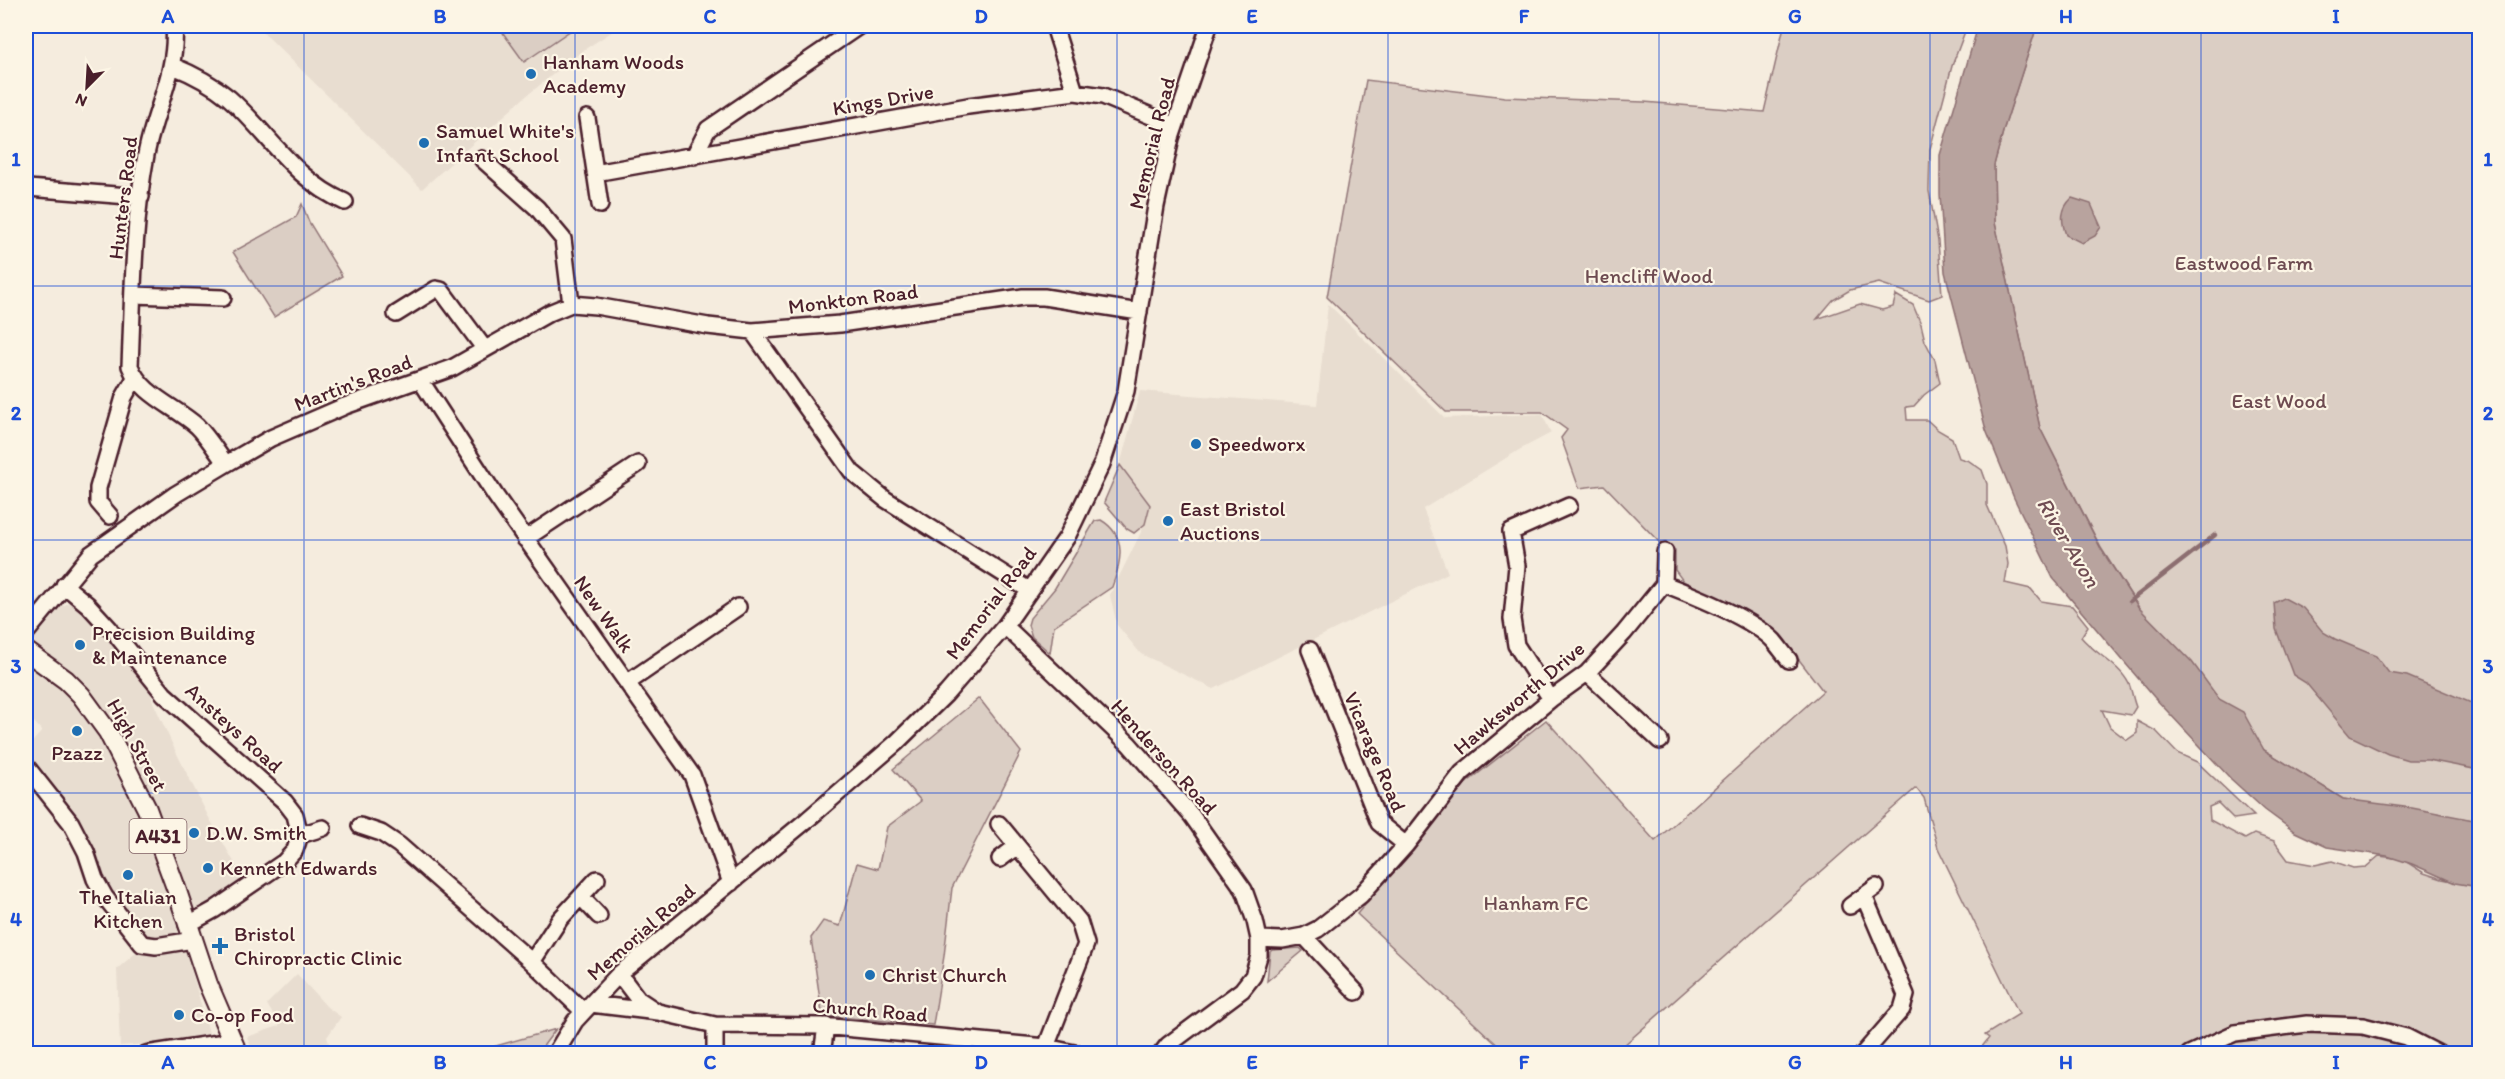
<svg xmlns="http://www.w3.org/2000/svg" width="2505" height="1079" viewBox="0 0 2505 1079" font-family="Itim,sans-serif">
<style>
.built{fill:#e8ddd0}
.green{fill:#dbcec4;stroke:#927678;stroke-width:1.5}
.water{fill:#b8a39e;stroke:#8c6e70;stroke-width:1.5}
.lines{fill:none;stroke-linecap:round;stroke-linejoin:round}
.stream{stroke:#8c6e70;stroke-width:4.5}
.minor-casing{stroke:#4a1f2b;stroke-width:20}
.major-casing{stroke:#4a1f2b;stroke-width:22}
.minor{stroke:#fcf5e5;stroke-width:15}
.major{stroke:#fcf5e5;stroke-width:18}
.grid{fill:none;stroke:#1d4ed8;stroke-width:1.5;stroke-opacity:0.55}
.poi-dot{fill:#1f6fb2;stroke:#fcf5e5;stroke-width:2}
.labels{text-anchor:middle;stroke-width:4.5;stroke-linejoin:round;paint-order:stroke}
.shield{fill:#fcf5e5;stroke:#7f5f63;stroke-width:1.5}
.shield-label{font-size:20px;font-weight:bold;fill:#4a1f2b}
.poi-label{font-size:21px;fill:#4a1f2b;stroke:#fcf5e5;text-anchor:start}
.street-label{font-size:21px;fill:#4a1f2b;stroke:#fcf5e5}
.park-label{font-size:21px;fill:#6e4b51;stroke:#fcf5e5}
.water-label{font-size:22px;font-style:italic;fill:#704d53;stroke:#fcf5e5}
.neatline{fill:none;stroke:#1d4ed8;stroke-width:2}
.grid-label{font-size:20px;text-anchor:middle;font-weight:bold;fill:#1d4ed8}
</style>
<rect width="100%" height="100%" fill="#f5ecde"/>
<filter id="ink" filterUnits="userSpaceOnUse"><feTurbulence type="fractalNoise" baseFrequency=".0167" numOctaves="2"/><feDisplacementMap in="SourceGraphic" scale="12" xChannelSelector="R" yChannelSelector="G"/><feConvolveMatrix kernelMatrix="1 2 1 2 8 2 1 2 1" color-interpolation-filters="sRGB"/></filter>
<g filter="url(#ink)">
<path class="built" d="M257,26H621L582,51L525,97L422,189Z
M1328,304L1445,418L1542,414L1551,433L1519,450L1423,509L1448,573L1214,689L1141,654L1117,625L1110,595L1145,524L1150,505L1120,465L1140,391L1317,405Z
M71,602L88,612L98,622L149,685L153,702L175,750L208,816L243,878L179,926L209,1033L173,1042L120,1046L117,969L147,943L101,884L26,764V749L42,731L26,713V647L58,608Z
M297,974L327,1007L341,1017L327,1037L332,1053H253L247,1037L279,1026L267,1004Z"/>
<path class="green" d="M498,26H577L524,62Z
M1784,26H1967L1952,66L1930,149L1929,191L1938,241L1942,295L1929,300L1879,283L1850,290L1833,300L1817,319L1860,304L1882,310L1893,307L1896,295L1913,305L1921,324L1925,341L1935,360L1940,383L1924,395L1914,406L1906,407L1907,420H1927L1938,430L1952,438L1959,458L1969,461L1982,470L1987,484V505L2005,546L2008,564L2005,583L2031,589L2041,601L2072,606L2088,626L2081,637C2095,654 2119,664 2129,684C2132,691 2133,700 2136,707L2131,715L2102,710L2110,727L2127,740L2137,733V721L2156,731L2177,753L2197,762L2254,816L2234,819L2218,803L2209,807L2210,820L2245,839L2254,834L2274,841L2288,860L2315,865L2332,861L2353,868L2366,867L2379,856L2402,859L2424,873L2442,879L2479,886V1053H1977L1989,1038L1985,1035L2019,1014L1938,848L1924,798L1916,788L1615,1053H1506L1357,914L1465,784L1546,720L1655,841L1823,691L1787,644L1764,624L1683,581L1675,570V550L1664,547L1604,485L1579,488L1561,438L1567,430L1542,412H1446L1327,297L1366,80L1505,97L1644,102L1764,112Z
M2037,26H2479V821L2343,799L2264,750L2139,608L2101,548L2040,428L1995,223L1994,165L2004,128Z
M302,204L309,222L342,276L274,317L233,252L296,217Z
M1120,465L1150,505L1145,524L1134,533L1127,529L1104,502Z
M1101,520C1128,536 1121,563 1112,587L1054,626L1050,653L1032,637L1028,625L1030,618L1055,588L1095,521Z
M979,698L1021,752L952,888L944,956L933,1025L826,1016L822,1013L811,938L823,921L840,926L857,863L878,869L887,827L921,801L893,769Z
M1300,948L1303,951L1267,981L1270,952L1272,950Z
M556,1029L538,1053H509L496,1046Z"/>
<path class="water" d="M1978,26H2037L2004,128L1994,165L1995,223L2040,428L2101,549L2139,608L2192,662L2219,699L2243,712L2264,750L2343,799L2412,808L2479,821V887L2455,883L2412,864L2387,856L2327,847L2295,832L2265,810L2231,779L2154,697L2053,578L2014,498L1986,430L1945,272L1940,194V155Z
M2072,198L2091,204L2101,227L2095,236L2082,243L2066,235C2061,221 2060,209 2072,198Z
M2284,598L2303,608L2323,632L2335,639L2376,656L2389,673L2407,676L2474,704L2479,710V770L2428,760H2408L2388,754L2350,736L2306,683L2293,675L2276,629L2274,603Z"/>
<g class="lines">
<path class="stream" d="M2130,601L2215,535"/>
<g class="minor-casing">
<path id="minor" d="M174,26C178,71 154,111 146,155C133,224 133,296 130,366C141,395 175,406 197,426C208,437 217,452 226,464
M1054,26L1075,92
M173,66C193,74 212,84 229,98C269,133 294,180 345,202
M587,118L600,205
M694,156L708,129L859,26
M482,159L537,208L563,239L571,304
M595,173L968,106L1075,92L1103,96L1175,126
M28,188L141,197
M133,295L223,298
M396,314L436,289L441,290L484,348
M752,331L852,472L885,499L1029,590
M421,381L495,495L692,775L731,883
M110,516L98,502V488L124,397L135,378
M525,539L638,464
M1664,584C1693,595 1753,619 1774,641C1779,647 1784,654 1789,660
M64,585L88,605L110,629
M1005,626L1129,744L1192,816L1244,890L1255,921L1259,939V956L1253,976L1242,990L1168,1045L1161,1054
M26,633L91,554L176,494L226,464L271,438L345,406L452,368L549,313L571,304L596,306L708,326L752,331L840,324L1023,297H1044L1139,312
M118,637L164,694L285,802L295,815L300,835L323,828
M1310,650L1379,823L1406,845
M1587,673L1660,741
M627,683L738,607
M1551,699L1516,645L1512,619L1517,566L1511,532L1569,506
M26,766L71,823L86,852L95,879L105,897L142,944L156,946L193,940
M999,824L1079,921L1086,944L1046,1047
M360,826L381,833L399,845L532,962L583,1011
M1000,859L1017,846
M581,897L599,916
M1850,906L1876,887
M187,925L214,910L284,862L295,850L300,835
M1304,936L1356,992
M1259,939L1282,940L1304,936L1318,929L1361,895L1406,845L1462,773L1551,699L1587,673L1624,633L1664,584L1665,552
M532,962L560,919L597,879
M619,974L638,999L656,1011
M591,1004L658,1012L715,1025L822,1026L1046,1047L1079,1054
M715,1025V1054
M146,1054L231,1041
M555,1054L575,1021L619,974L807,820L896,743L946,694L1005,626L1067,537L1102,464L1126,391L1156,206L1171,138L1209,26
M822,1054L826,1026
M1863,1054L1902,1009L1906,995L1864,896
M2189,1054L2235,1033L2307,1024L2363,1026L2406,1037L2439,1054"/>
</g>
<g class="major-casing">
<path id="major" d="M26,651L66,680L81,695L108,732L147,809L176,888L208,984L238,1054"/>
</g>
<use href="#minor" class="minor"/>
<use href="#major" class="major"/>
</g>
</g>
<path class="grid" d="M304,26V1054M575,26V1054M846,26V1054M1117,26V1054M1388,26V1054M1659,26V1054M1930,26V1054M2201,26V1054M26,286H2480M26,540H2480M26,793H2480"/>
<g class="poi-dot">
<circle cx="531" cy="74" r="6"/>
<circle cx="424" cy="143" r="6"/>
<circle cx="1196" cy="444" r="6"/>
<circle cx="1168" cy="521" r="6"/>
<circle cx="80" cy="645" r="6"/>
<circle cx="77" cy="731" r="6"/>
<circle cx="194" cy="833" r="6"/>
<circle cx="208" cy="868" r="6"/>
<circle cx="128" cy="875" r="6"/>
<path d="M217 937h6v6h6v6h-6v6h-6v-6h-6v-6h6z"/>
<circle cx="870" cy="975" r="6"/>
<circle cx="179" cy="1015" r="6"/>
</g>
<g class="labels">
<rect class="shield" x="129.5" y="819" width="57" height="34" rx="4.5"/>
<g class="shield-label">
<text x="158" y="843">A431</text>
</g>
<g class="poi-label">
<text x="543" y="69">Hanham Woods<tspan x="543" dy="24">Academy</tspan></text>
<text x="436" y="138">Samuel White's<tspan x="436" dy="24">Infant School</tspan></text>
<text x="1208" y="451">Speedworx</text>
<text x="1180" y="516">East Bristol<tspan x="1180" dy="24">Auctions</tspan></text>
<text x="92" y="640">Precision Building<tspan x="92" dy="24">&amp; Maintenance</tspan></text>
<text x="77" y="760" text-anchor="middle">Pzazz</text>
<text x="206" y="840">D.W. Smith</text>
<text x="220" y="875">Kenneth Edwards</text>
<text x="128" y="904" text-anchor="middle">The Italian<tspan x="128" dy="24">Kitchen</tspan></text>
<text x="234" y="941">Bristol<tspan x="234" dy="24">Chiropractic Clinic</tspan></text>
<text x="882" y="982">Christ Church</text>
<text x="191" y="1022">Co-op Food</text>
</g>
<g class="street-label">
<text transform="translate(883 100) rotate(-10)" y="7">Kings Drive</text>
<text transform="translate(1152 143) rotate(-76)" y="7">Memorial Road</text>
<text transform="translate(123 198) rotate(-83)" y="7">Hunters Road</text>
<text transform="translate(853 299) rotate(-7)" y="7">Monkton Road</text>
<text transform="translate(353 383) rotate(-21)" y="7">Martin's Road</text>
<text transform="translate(991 603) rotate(-53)" y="7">Memorial Road</text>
<text transform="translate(604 614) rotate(55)" y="7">New Walk</text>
<text transform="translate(1519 698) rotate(-40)" y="7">Hawksworth Drive</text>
<text transform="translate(234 728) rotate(42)" y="7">Ansteys Road</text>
<text transform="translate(137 745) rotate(61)" y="7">High Street</text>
<text transform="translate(1375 752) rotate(67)" y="7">Vicarage Road</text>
<text transform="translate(1164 757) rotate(48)" y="7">Henderson Road</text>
<text transform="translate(641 932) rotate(-41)" y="7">Memorial Road</text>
<text transform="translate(870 1010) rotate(5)" y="7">Church Road</text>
</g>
<g class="park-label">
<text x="2244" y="270">Eastwood Farm</text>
<text x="1649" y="283">Hencliff Wood</text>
<text x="2279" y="408">East Wood</text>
<text x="1536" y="910">Hanham FC</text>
</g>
<g class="water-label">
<text transform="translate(2069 542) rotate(59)" y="8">River Avon</text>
</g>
</g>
<rect width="2505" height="1079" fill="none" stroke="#fcf5e5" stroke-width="66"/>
<g transform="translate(87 87) rotate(204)" stroke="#fcf5e5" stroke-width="4.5" paint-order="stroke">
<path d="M0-4.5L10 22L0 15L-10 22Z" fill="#4a1f2b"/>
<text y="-9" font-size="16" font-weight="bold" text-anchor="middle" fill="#4a1f2b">N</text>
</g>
<rect x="33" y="33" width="2439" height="1013" class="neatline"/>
<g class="grid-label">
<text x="168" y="23">A</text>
<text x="440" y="23">B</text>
<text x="710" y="23">C</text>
<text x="981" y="23">D</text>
<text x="1252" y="23">E</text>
<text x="1524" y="23">F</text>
<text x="1795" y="23">G</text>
<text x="2066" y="23">H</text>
<text x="2336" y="23">I</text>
<text x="16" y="166">1</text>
<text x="2488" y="166">1</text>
<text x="16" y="420">2</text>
<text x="2488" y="420">2</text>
<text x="16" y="673">3</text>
<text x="2488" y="673">3</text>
<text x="16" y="926">4</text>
<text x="2488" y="926">4</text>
<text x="168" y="1069">A</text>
<text x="440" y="1069">B</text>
<text x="710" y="1069">C</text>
<text x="981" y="1069">D</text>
<text x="1252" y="1069">E</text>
<text x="1524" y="1069">F</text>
<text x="1795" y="1069">G</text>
<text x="2066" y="1069">H</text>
<text x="2336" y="1069">I</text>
</g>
</svg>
